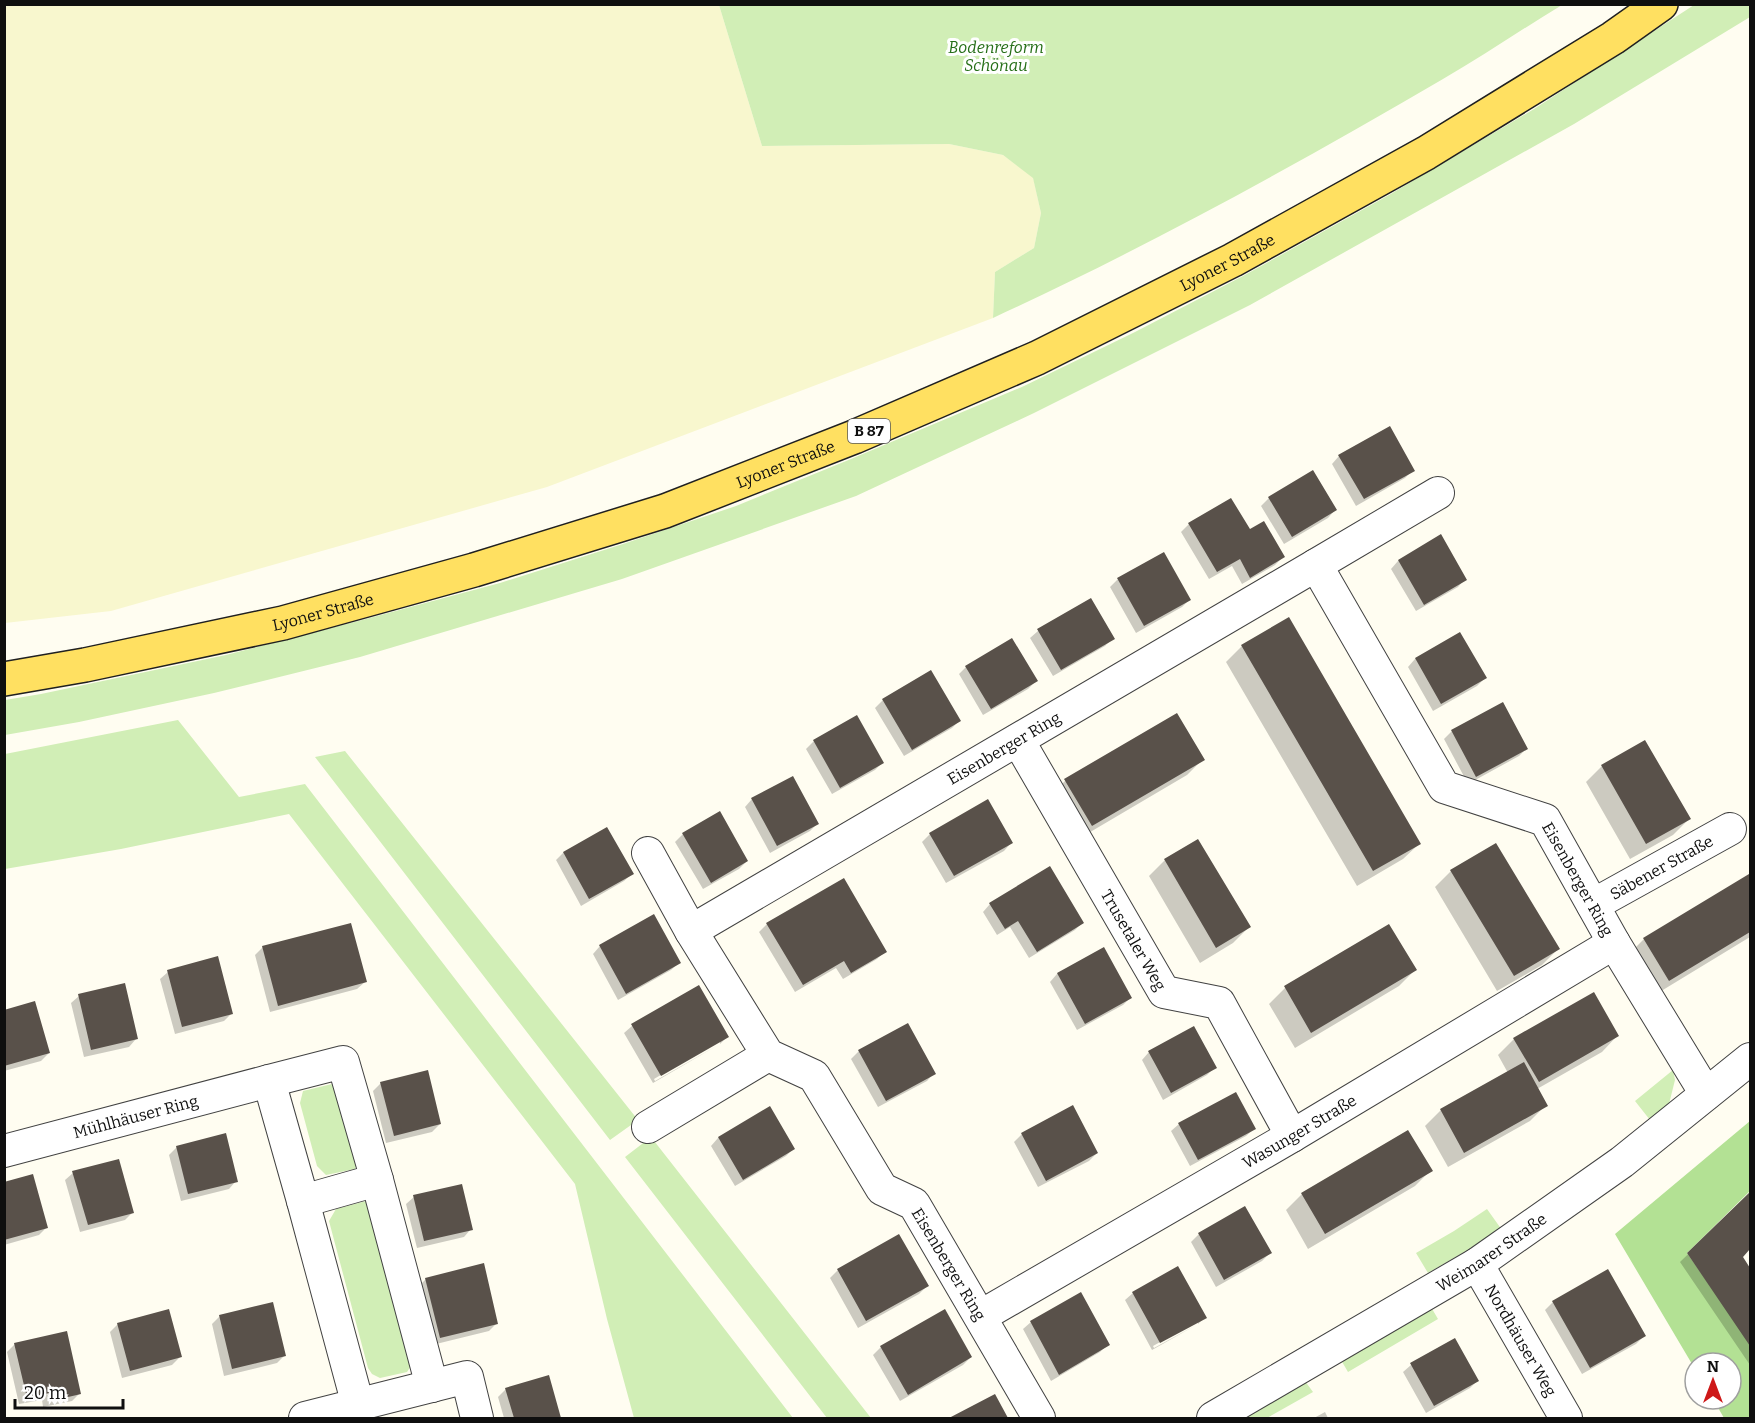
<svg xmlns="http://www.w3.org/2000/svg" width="1755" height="1423" viewBox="0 0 1755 1423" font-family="Bitter,serif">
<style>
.farmland{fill:#f8f7ce}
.green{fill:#d1eeb6}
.forest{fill:#b3e194}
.shadow{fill:#0003}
.building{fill:#59514a}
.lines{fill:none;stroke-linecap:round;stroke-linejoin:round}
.minor-casing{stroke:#424242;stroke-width:34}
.primary-casing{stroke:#202020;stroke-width:36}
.minor{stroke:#fff;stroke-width:32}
.primary{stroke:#ffe061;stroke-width:33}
.labels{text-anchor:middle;stroke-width:6;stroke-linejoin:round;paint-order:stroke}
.shield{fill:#fff;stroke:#575757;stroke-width:1.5}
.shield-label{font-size:15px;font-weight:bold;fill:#0f0f0f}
.park-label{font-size:16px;font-style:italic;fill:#266f18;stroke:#fff}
.street-label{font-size:16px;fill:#0f0f0f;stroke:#fff}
</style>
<rect width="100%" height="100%" fill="#fffdf1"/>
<path class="farmland" d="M4,5H719L762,146L949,144L1003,155L1033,177L1041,213L1034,248L995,272L993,318L547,487L111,611L5,623Z"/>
<path class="green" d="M719,5V4L1562,5C1522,29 1483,56 1443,79C1296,165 1147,247 993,318L995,272L1034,248L1041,213L1033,178L1003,155L949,144L762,146Z
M1694,5H1750V17L1574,124L1250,305L1034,413L856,496L622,579L360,657L214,693L79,722L5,735V700L41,694L226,655L362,620L500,583L623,544L736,506L851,459L1024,386L1135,332L1243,276L1389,195L1534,109Z
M178,720L239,797L305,784L793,1418H634L607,1319L575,1184L289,814L121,849L5,869V754Z
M345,751L638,1120L610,1140L315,757Z
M1673,1070L1675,1080L1669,1104L1650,1120L1635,1101Z
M332,1084L342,1090L360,1155L355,1169L326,1175L317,1166L300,1103L303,1091Z
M651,1137L871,1418H827L625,1157Z
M366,1201L374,1210L411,1366L407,1372L380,1378L372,1374L368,1368L329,1221L336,1209Z
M1487,1209L1502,1230L1428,1273L1416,1253L1454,1231Z
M1431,1307L1438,1319L1348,1372L1341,1360Z
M1305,1381L1313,1392L1267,1418H1241Z"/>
<path class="forest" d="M1750,1121V1191L1687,1253L1750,1343V1418H1724L1713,1399H1731V1363H1695V1369L1615,1234Z"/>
<path class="shadow" d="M1339,456L1413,470L1405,478L1356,506L1332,464Z
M1312,472L1335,510L1328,518L1284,544L1261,506L1269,498Z
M1189,524L1250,531L1283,557L1275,565L1242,584L1232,566L1209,579L1181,532Z
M1441,536L1465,579L1458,587L1416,611L1391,569L1398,561Z
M1163,554L1189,600L1182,607L1136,633L1110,587L1117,580Z
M1090,600L1113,638L1105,646L1053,676L1030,638L1038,631Z
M1459,634L1485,678L1477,686L1433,711L1408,667L1415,659Z
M1242,646L1419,844L1403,859L1357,886L1226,662Z
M966,667L1036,681L1028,689L983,715L959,674Z
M883,700L959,721L952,728L904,756L875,708Z
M1502,704L1527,748L1519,756L1468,784L1444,739L1452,731Z
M1177,715L1203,759L1187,775L1075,841L1049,797L1065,781Z
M814,741L882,763L875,770L832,794L806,749Z
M1602,766L1689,819L1673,835L1630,859L1586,782Z
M752,799L817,824L810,831L770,853L745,807Z
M607,829L632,874L624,881L581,906L556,860L563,853Z
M683,834L747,861L739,869L703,889L675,842Z
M930,834L1011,843L1004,851L946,883L922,842Z
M1165,860L1249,927L1233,943L1200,963L1149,876Z
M1451,871L1558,949L1542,965L1497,991L1435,887Z
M1749,876L1750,878V937L1653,996L1628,955L1644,939Z
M990,904L1083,922L1075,930L1029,958L1010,927L997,935L983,912Z
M767,924L885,951L877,959L843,979L836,968L795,992L759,932Z
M1389,926L1415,970L1399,986L1295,1048L1269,1004L1285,988Z
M600,946L679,963L671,970L618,1000L593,954Z
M263,947L365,982L357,989L270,1012L255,955Z
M1103,949L1130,998L1123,1005L1077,1030L1050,982L1057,974Z
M168,972L232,1013L224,1021L175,1034L160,979Z
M698,987L727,1037L720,1044V1040L654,1079L655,1081L720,1044L653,1083L624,1033L632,1026Z
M79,996L136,1039L129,1047L84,1057L71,1003Z
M4,1011L49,1053L41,1061L4,1071Z
M1617,1036L1602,1052L1537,1089L1546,1105L1530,1121L1448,1167L1425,1126L1441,1110L1508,1073L1498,1055L1514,1039Z
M859,1051L934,1073L927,1081L878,1107L851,1059Z
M1149,1052L1215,1067L1207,1075L1163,1100L1142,1060Z
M381,1083L440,1124L432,1132L386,1143L373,1091Z
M769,1108L793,1149L786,1156L735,1186L711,1146L718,1138Z
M1179,1124L1254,1129L1246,1136L1190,1166L1171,1131Z
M1408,1132L1431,1170L1415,1186L1308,1249L1286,1210L1302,1194Z
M1022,1134L1097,1153L1089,1161L1038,1187L1014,1142Z
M177,1147L236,1181L229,1189L181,1201L169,1155Z
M73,1173L133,1212L125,1220L80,1232L65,1180Z
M4,1183L47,1227L39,1235L4,1245Z
M1750,1194V1247L1741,1257L1750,1271V1365L1680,1262Z
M414,1197L471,1229L464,1237L417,1248L406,1204Z
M1245,1208L1270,1253L1262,1261L1216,1287L1191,1242L1199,1234Z
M838,1270L927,1286L919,1294L858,1328L830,1278Z
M426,1279L497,1323L489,1331L432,1345L418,1287Z
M1133,1293L1205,1317L1198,1324V1321L1153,1346L1154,1348L1198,1324L1152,1350L1125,1300Z
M1553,1302L1644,1336L1636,1344L1582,1374L1545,1310Z
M220,1316L284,1356L277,1363L224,1376L212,1324Z
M1031,1322L1108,1344L1100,1352L1051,1381L1023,1329Z
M118,1324L180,1357L172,1365L122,1378L110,1332Z
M15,1344L79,1394L72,1401L43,1407L42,1400L19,1404L7,1352Z
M881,1347L971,1357L963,1365L900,1401L873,1355Z
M1411,1365L1477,1381L1470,1388L1426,1413L1403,1372Z
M548,1377L560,1418H504L498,1397L506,1389Z
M994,1396L1006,1418H952Z
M1325,1412L1328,1418H1314Z"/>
<path class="building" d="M1390,426L1415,471L1364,499L1338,455Z
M1313,470L1337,510L1292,537L1268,497Z
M1231,498L1250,529L1264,521L1285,557L1250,578L1240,559L1217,572L1188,523Z
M1441,534L1467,580L1424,605L1398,560Z
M1164,552L1191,600L1144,626L1117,578Z
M1091,598L1115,639L1061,670L1037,629Z
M1289,617L1421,844L1373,871L1241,645Z
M1460,632L1487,678L1441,704L1415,658Z
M1012,638L1038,681L991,709L965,666Z
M931,670L961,721L912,750L882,699Z
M1503,702L1528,749L1476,777L1451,730Z
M1177,713L1205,760L1092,826L1064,779Z
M857,715L884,763L840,788L813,740Z
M1645,740L1691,819L1646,844L1601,765Z
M793,776L819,824L777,846L751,798Z
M988,799L1013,843L954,876L929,833Z
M720,811L748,861L711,883L682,833Z
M607,827L634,874L589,899L563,852Z
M1198,839L1251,927L1216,948L1164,859Z
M1496,843L1560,949L1514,976L1450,870Z
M1050,866L1084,923L1037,952L1018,921L1005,929L989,903Z
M1749,874L1750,932L1669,981L1643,938Z
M844,878L887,952L851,973L844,961L803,985L766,923Z
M654,914L681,963L626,994L599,945Z
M351,923L367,982L278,1006L262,946Z
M1389,924L1417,970L1311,1033L1284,986Z
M1104,947L1132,998L1085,1024L1057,973Z
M218,956L233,1014L182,1027L167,970Z
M125,983L138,1039L91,1050L78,994Z
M699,985L729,1037L661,1076L631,1024Z
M1594,992L1619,1036L1539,1082L1513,1038Z
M35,1001L50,1053L4,1066V1010Z
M908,1023L936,1074L886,1101L858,1050Z
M1194,1026L1217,1068L1171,1093L1148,1051Z
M1524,1062L1548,1106L1464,1153L1440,1109Z
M428,1070L441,1124L394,1136L380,1082Z
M1236,1092L1256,1129L1198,1160L1178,1123Z
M1073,1105L1098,1153L1046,1181L1021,1133Z
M770,1106L795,1149L743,1180L718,1137Z
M1408,1130L1433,1171L1325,1234L1301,1193Z
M226,1133L238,1182L188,1194L176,1146Z
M119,1159L134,1213L88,1225L72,1171Z
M33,1174L48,1228L4,1240V1182Z
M462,1184L473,1230L424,1241L413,1195Z
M1750,1192V1249L1743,1257L1750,1268V1346L1687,1253Z
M1245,1206L1272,1253L1224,1280L1198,1233Z
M899,1234L929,1286L866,1321L837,1269Z
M484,1263L498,1324L440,1338L425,1278Z
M1178,1266L1207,1318L1160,1343L1132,1292Z
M1608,1269L1646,1336L1590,1368L1552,1301Z
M1081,1292L1110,1345L1059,1375L1030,1321Z
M273,1302L286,1356L232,1369L219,1315Z
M169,1309L182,1357L130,1371L117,1323Z
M945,1309L972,1357L908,1395L880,1346Z
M67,1331L81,1394L51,1401L49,1393L27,1398L14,1343Z
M1455,1338L1479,1381L1434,1406L1410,1363Z
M549,1375L561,1418H514L505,1388Z
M995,1394L1008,1418H949Z"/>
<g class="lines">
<g class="minor-casing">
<g id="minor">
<path d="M1316,565L1438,493"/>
<path id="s1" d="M1018,740L1164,992L1219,1003L1292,1136"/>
<path d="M648,853L691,931"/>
<path id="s2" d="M1593,905L1730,829"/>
<path d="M269,1081L343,1062L377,1180L432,1386"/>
<path d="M648,1127L768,1055"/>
<path id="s3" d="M4,1151L269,1081L303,1201L358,1405"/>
<path d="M303,1201L377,1180"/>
<path id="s4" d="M1477,1264L1566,1418"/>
<path id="s5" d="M981,1316L1292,1136L1614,943"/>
<path d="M305,1418L467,1377L477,1418"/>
<path id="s6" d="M1039,1418L914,1204L882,1189L814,1076L768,1055L691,931L1316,565L1444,787L1545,820L1614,943L1706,1094"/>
<path id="s7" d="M1213,1418L1477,1264L1622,1162L1750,1059"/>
</g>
</g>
<g class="primary-casing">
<g id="primary">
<path id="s8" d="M4,679L85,665L283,623L474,570L665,511L854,437L1037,358L1233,260L1426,153L1613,38L1661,4"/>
</g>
</g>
<use href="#minor" class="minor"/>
<use href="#primary" class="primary"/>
</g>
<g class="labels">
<rect class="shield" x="848" y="419" width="42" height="24" rx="4.5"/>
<g class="shield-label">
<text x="869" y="436">B 87</text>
</g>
<g class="park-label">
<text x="996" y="53">Bodenreform<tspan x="996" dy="18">Schönau</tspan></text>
</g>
<g class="street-label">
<text dy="6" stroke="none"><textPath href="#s8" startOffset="1298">Lyoner Straße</textPath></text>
<text dy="6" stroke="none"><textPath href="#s8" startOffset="812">Lyoner Straße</textPath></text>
<text dy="6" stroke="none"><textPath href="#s8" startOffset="326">Lyoner Straße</textPath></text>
<text dy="6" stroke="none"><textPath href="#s6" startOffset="974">Eisenberger Ring</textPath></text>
<text dy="6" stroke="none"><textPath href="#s2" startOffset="78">Säbener Straße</textPath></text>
<text dy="6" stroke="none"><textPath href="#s6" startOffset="1766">Eisenberger Ring</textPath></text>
<text dy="6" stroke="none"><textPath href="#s1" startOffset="231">Trusetaler Weg</textPath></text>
<text dy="6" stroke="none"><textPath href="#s3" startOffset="136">Mühlhäuser Ring</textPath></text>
<text dy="6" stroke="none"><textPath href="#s5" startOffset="368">Wasunger Straße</textPath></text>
<text dy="6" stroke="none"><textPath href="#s7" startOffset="324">Weimarer Straße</textPath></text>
<text transform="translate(949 1264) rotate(59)" y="6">Eisenberger Ring</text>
<text dy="6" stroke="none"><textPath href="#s4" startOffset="88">Nordhäuser Weg</textPath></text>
</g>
</g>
<rect width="1755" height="1423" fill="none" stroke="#0f0f0f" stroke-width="12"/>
<g transform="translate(1713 1381)"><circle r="28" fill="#ffffff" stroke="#9f9f9f" stroke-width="1.5"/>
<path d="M0-4.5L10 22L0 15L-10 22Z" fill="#ce1818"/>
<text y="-9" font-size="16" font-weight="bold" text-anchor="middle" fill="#0f0f0f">N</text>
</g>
<path d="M15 1399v9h108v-9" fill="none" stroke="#0f0f0f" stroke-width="3"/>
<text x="24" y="1399" font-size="18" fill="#0f0f0f" stroke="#ffffff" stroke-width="4.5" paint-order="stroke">20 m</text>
</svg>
